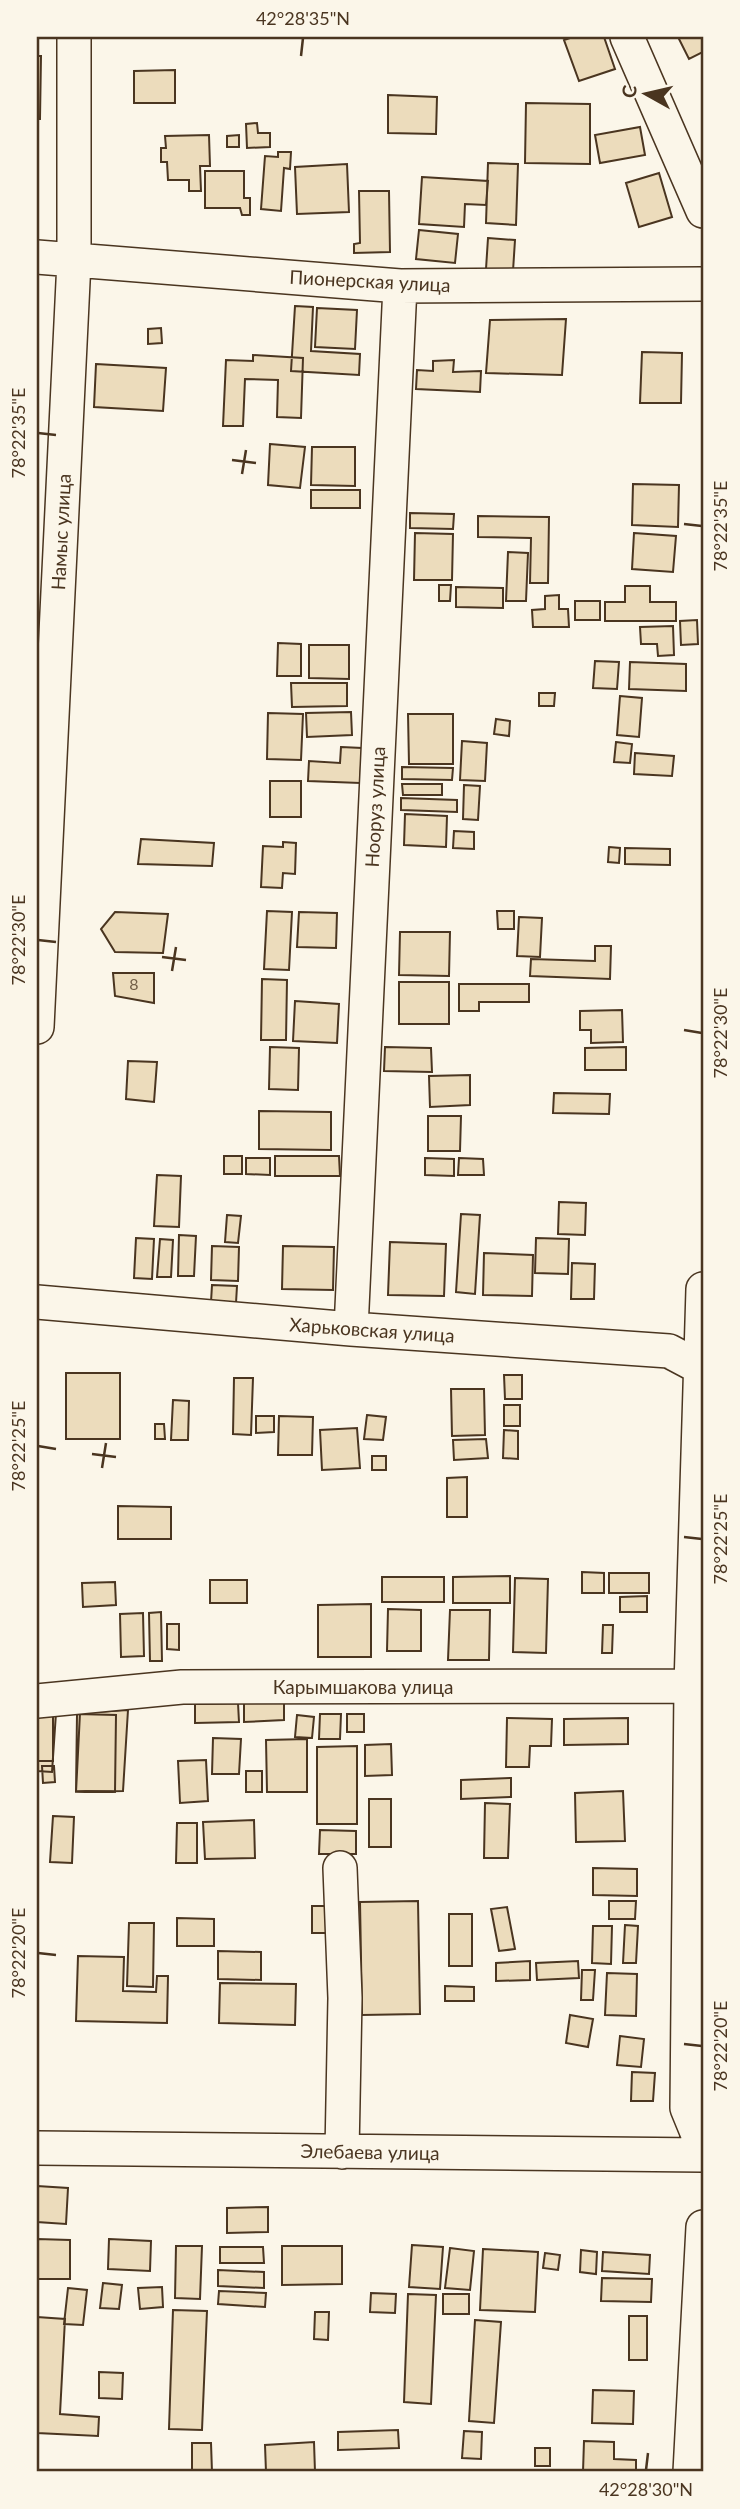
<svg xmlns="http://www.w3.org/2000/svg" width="740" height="2509" viewBox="0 0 740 2509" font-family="Lato,sans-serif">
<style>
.building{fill:#ecdcbc;stroke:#4a3520;stroke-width:2}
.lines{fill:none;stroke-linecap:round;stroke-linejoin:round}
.minor-casing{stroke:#4a3520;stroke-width:36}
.minor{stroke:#fbf6e9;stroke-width:33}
.ticks{fill:none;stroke:#4a3520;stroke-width:2.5}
.labels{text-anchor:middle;stroke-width:5;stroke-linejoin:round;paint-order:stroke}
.number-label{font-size:16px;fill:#725f47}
.street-label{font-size:19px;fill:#4a3520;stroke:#fbf6e9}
.neatline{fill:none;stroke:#4a3520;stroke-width:2.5}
.ticks-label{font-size:18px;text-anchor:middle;fill:#4a3520}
</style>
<rect width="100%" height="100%" fill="#fbf6e9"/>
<path class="building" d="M573,37H604L615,69L579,81L564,40Z
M678,37H703V52L689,59Z
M37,56H41L40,119H37Z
M175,70V103H134V71Z
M388,95L437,97L436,134L388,133Z
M526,103L590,104V164L525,163Z
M257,123L258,133H270V147L247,148L246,124Z
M640,127L645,155L600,163L595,135Z
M209,135L210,166H200L201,191H189V180H168L167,162H161V148H166L165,136Z
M239,135V147H227V136Z
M278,152H291L290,169L284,168L281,211L261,209L265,156L278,157Z
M488,163L518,164L516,225L486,223Z
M347,164L349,212L297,214L295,167Z
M205,171H244V198H250V215H242L240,208H205Z
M659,173L672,217L639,227L626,183Z
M422,177L488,181L486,205L465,204L464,227L419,224Z
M359,191H389L390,252L354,253V244L360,243Z
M419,230L458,234L455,263L416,259Z
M488,238L515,240L513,271L486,269Z
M295,306L313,307L311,351L360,354L359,375L291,371Z
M317,308L357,310L355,349L315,347Z
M566,319L562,375L486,373L490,320Z
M161,328L162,343L148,344V329Z
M642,352L682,353L681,403H640Z
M253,355L303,358L301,418L277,417L278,380L245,379L243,426H223L226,360L253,361Z
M454,360L453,372L481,371L480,392L416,389L417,370L433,371V361Z
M96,364L166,368L163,411L94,407Z
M270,444L305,447L300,488L268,485Z
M312,447H355V486L311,485Z
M633,484L679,485L678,527L632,525Z
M311,490H360V508H311Z
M410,513L454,514L453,529L410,528Z
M478,516L549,517L548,583H530L531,538L478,537Z
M415,533L453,534L452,580H414Z
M634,533L676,536L673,572L632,569Z
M508,552L528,553L526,601H506Z
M439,585H451L450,601H439Z
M625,586H650V602H676V621H605V602H625Z
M456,587L503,588V608L456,607Z
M559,595V609H568L569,627H533L532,610L545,609V596Z
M575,601H600V620H575Z
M697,620L698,644L681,645L680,621Z
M673,626L674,655L658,656L657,644H641L640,627Z
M278,643L301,644V676H277Z
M309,645H349V679L309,678Z
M595,661L619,662L617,689L593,688Z
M630,662L686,664V691L629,689Z
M291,683H347V706L292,707Z
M539,693H555L554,706H539Z
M620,696L642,698L639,737L617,735Z
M351,712L352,735L307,737L306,713Z
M268,713L303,714L301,760L267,759Z
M408,714H453V764H409Z
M496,719L510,721L509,736L494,734Z
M462,741L487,743L485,781L460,780Z
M616,742L632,744L630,763L614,762Z
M341,747L362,748L360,783L308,781L309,761L340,763Z
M635,753L674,756L672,776L634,774Z
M402,767L453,768L452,780L402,779Z
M270,781H301V817H270Z
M402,784H442V795H403Z
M464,785L480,786L478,820L463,819Z
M401,798L457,800V812L401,810Z
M405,814L447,816L446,847L404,845Z
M454,831L474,832V849L453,848Z
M141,839L214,843L212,866L138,864Z
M283,842L296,843L295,874L283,873L282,888L261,887L263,846L283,847Z
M609,847L620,848L619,863L608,862Z
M625,848L670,849V865L625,864Z
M267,911L292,912L289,970L264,969Z
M497,911H514V929H498Z
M115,912L168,914L163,953L115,952L101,929Z
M299,912L337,913L336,948L297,947Z
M519,917L542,918L540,957L517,956Z
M400,932H450L449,976L399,975Z
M595,946H611L610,979L530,976L531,959L595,961Z
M113,973H154V1003L115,996Z
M262,979L287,980L286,1040H261Z
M399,982H449V1024H399Z
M459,984H529V1002H479V1011H459Z
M295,1001L339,1004L337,1043L293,1041Z
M622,1010L623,1042L591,1043V1030H580V1011Z
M270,1047L299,1048L298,1090L269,1089Z
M385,1047L431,1048L432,1072L384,1071Z
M626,1047V1070H585V1048Z
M128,1061L157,1062L154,1102L126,1099Z
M470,1075V1105L430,1107L429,1076Z
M554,1093L610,1094L609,1114L553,1113Z
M259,1111L331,1112V1150L259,1149Z
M428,1116H461L460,1151H428Z
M224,1156H242V1174H224Z
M275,1156H339L340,1176H275Z
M246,1158H270V1175L246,1174Z
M425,1158L454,1159V1176L425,1175Z
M459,1158L483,1159L484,1175H458Z
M157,1175L181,1176L179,1227L154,1226Z
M559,1202L586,1203L585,1235L558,1234Z
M461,1214L480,1215L475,1294L456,1292Z
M227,1215L241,1216L238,1243L225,1242Z
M179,1235L196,1236L194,1276H178Z
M136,1238L154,1239L152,1279L134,1278Z
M536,1238L569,1239L568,1274L535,1273Z
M160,1239L173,1240L171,1277H157Z
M390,1242L446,1244L444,1296L388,1295Z
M212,1246L239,1247L238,1281L211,1280Z
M283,1246L334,1247L333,1290L282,1289Z
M484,1253L533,1255L532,1296L483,1295Z
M572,1263L595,1264L594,1299H571Z
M212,1285L237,1286L236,1303L211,1302Z
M66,1373H120V1439H66Z
M504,1375H522V1399H505Z
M234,1378H253L251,1435L233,1434Z
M451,1389H484L485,1435L452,1436Z
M173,1400L189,1401L188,1440H171Z
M504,1405H520V1426H504Z
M367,1415L386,1417L383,1440L364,1439Z
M256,1416H274V1432L256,1433Z
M279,1416L313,1417L312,1455H278Z
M155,1424H164L165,1439H155Z
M357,1428L360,1468L322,1470L320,1430Z
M504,1430L518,1431V1459L503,1458Z
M486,1439L488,1458L454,1460L453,1440Z
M372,1456H386V1470H372Z
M467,1477V1517H447V1478Z
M118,1506L171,1507V1539H118Z
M582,1572L604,1573V1593H582Z
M609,1573H649V1593H609Z
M510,1576V1603H453V1577Z
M382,1577H444V1602H382Z
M515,1578L548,1579L546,1653L513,1652Z
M210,1580H247V1603H210Z
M115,1582L116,1605L83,1607L82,1583Z
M647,1596V1612H620V1597Z
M371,1604V1657H318V1605Z
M388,1609L421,1610V1651H387Z
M450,1610H490L489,1660H448Z
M161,1612L162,1661H150L149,1613Z
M143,1613L144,1656L121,1657L120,1614Z
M167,1624H179V1650L167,1649Z
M603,1625H613L612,1653H602Z
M284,1700V1720L244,1722V1701Z
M238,1703L239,1722L195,1723V1704Z
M128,1710L123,1791L76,1792L80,1713Z
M37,1713H56L52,1772L37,1771Z
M77,1714L116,1715L115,1792L76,1791Z
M320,1714H341L340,1739H319Z
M347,1714H364V1732H347Z
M37,1715H53V1761H37Z
M297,1715L314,1717L312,1738L295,1737Z
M507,1718L552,1719L551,1746H530L529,1767H506Z
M628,1718V1744L564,1745V1719Z
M213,1738L241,1739L239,1774H212Z
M307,1739V1792H267L266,1740Z
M391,1744L392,1775L365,1776V1745Z
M357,1746V1824H317V1747Z
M206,1760L208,1801L180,1803L178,1761Z
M42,1766H54L55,1782L43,1783Z
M246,1771H262V1792H246Z
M511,1778V1797L461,1799V1780Z
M623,1791L625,1841L576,1842L575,1793Z
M369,1799H391V1847H369Z
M485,1803L510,1804L508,1858H484Z
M53,1816L74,1817L72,1863L50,1862Z
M254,1820L255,1858L205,1859L203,1822Z
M177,1823H197V1863H176Z
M320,1830L356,1831V1854H319Z
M593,1868L637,1869V1896L593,1895Z
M418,1901L420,2014L362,2015L360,1902Z
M609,1901H636L635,1919H609Z
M312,1906H329V1933H312Z
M507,1907L515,1949L499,1951L491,1909Z
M449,1914H472V1966H449Z
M177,1918L214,1919V1946H177Z
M129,1923H154L153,1987L127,1986Z
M625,1925L638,1926L636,1963H623Z
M593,1926H612L611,1964L592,1963Z
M218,1951L261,1952V1980L218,1979Z
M78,1956L124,1957L123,1991L156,1992L157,1976H168L167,2023L76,2021Z
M530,1961V1980L496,1981V1963Z
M578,1961L579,1978L537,1980L536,1963Z
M582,1970H595L593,2000H581Z
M607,1973L637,1974L636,2016L605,2015Z
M220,1983L296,1984L295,2025L219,2023Z
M445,1986L474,1987V2001H445Z
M570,2015L593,2019L588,2047L566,2043Z
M620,2036L644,2039L641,2067L617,2065Z
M632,2072L655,2073L653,2101H631Z
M37,2186L68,2188L66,2224L37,2222Z
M268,2207V2232L227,2233V2208Z
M37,2239L70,2240V2279H37Z
M109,2239L151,2241L150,2271L108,2269Z
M412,2245L443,2247L440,2289L409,2287Z
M176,2246H202L200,2299L175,2298Z
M282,2246H342V2284L282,2285Z
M220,2247H263L264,2263H220Z
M450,2248L474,2251L470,2290L445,2288Z
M483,2249L538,2252L535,2312L480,2310Z
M581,2250L597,2252L596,2274L580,2272Z
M603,2252L650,2255L649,2274L602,2271Z
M545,2253L560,2255L558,2270L543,2268Z
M218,2270L264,2272V2288L218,2286Z
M602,2278L652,2279L651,2302L601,2301Z
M103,2283L122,2285L119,2309L100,2308Z
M162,2287L163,2307L140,2309L138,2288Z
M68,2288L87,2290L83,2325L64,2324Z
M219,2291L266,2293L265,2307L218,2304Z
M371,2293L396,2294L395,2313L370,2312Z
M408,2294L436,2295L431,2404L404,2402Z
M443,2294H469V2314H443Z
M173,2310L207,2311L202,2430L169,2429Z
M315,2312H329L328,2340L314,2339Z
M629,2316H647V2360H629Z
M37,2317L65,2319L60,2414L99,2417L98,2436L37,2433Z
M475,2320L501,2322L494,2423L469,2421Z
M99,2372L123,2373L122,2399L99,2398Z
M593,2390L634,2391L633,2424L592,2423Z
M398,2430L399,2448L338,2450V2432Z
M464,2431L482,2432L481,2459L462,2458Z
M584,2441L614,2442V2459L636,2460V2472H583Z
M314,2442L315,2472H266L265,2445Z
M192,2443H211L212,2472H192Z
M535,2448H550V2466H535Z"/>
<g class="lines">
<g class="minor-casing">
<path id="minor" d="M627,37L703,211
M37,257L400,286L703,284
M37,1027L74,261V37
M703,1289L691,1686L687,2108L703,2147
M37,1302L351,1329L669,1351L703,1369
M351,1329L400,286
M37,1701L182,1687L691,1686
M340,1868L345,1998L342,2152
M37,2148L703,2155
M690,2472L703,2227"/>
</g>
<use href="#minor" class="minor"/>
</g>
<path class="ticks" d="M301,56L303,38M38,433L56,435M232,460L256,463M242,474L246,450M684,524L702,526M38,940L56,942M162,957L186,960M172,971L176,947M684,1030L702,1033M38,1446L56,1449M92,1454L116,1457M102,1468L106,1443M684,1537L702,1539M38,1953L56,1955M684,2044L702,2046M646,2470L648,2453"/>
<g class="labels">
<g class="number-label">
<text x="134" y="990">8</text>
</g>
<g class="street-label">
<text transform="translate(370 281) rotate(3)" y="7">Пионерская улица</text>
<text transform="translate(61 532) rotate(-87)" y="7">Намыс улица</text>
<text transform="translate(375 807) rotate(-87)" y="7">Нооруз улица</text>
<text transform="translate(372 1330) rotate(4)" y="7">Харьковская улица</text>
<text x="363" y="1694">Карымшакова улица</text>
<text transform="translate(370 2152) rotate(1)" y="7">Элебаева улица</text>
</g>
</g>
<rect width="740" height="2509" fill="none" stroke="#fbf6e9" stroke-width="77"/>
<g transform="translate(646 94) rotate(278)" stroke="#fbf6e9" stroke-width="5" paint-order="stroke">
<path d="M0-5L12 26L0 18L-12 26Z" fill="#4a3520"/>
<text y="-10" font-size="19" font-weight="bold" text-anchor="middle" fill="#4a3520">С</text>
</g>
<rect x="38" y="38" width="664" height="2432" class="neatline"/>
<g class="ticks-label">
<text x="303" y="25">42°28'35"N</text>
<text transform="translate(19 433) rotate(-90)" y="6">78°22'35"E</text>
<text transform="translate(721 526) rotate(-90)" y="6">78°22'35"E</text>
<text transform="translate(19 940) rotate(-90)" y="6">78°22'30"E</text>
<text transform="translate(721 1033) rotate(-90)" y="6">78°22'30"E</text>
<text transform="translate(19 1446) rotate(-90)" y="6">78°22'25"E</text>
<text transform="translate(721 1539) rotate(-90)" y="6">78°22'25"E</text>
<text transform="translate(19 1953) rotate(-90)" y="6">78°22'20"E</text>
<text transform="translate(721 2046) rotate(-90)" y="6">78°22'20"E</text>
<text x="646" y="2496">42°28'30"N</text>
</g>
</svg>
